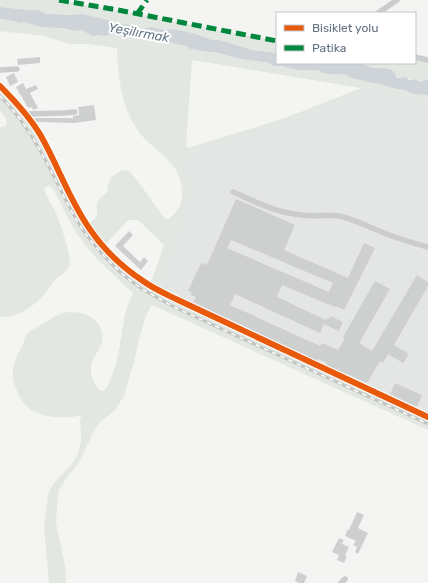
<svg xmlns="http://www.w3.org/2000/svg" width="428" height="583" viewBox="0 0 428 583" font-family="Rubik,sans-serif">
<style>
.built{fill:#e4e5e5}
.green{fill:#e3e7e1;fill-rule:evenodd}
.water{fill:#ced4d8}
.building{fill:#cecfcf;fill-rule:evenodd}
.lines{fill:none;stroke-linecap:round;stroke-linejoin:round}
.minor{stroke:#cbcccd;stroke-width:5.5}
.rail-casing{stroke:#c2c3c3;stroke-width:3}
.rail{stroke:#fff;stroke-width:1.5;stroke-dasharray:4.5;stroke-linecap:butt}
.quiet{stroke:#00873e;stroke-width:5;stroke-dasharray:10 5;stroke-linecap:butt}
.cycleway-casing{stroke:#fff;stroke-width:8}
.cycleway{stroke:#e8590c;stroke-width:6}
.labels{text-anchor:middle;stroke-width:4;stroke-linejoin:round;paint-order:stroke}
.water-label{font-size:13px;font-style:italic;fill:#657886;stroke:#fff}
</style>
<rect width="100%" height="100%" fill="#f4f4f2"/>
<path class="built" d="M369,89L428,102V417L160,291L186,215L189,197L187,161L192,151L238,138L287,122Z"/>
<path class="green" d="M0,0H59L118,10L277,41V53L252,50L220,40H212L193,33L169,29L165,30L154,28L142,29L127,24L118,25L108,20L83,14L69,15L52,14H47L38,10H30L0,7Z
M0,19L12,21L20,23L24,22L41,27L81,30L84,32L101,35L113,34L131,38L137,37L152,39L164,43H172L186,46L190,49L209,52L219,53L232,57L248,60L263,62H267L273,66H283L288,68L298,70H318L322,73L340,74L346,75L350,78L355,79L361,80L367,82L380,84L392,88L405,90L413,94L428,95V102L369,89L287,122L238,138L192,151L187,161L189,197L186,215L160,291L428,417V430L152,305L146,316L140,335L134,362L124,396L115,410L100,422L95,429L78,464L65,480L59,490L57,505L56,523L65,565L66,583H49L44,528L48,495L53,484L71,465L78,454L81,440V432L80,420L82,415C79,415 75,417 71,417C63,418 48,417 40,414C29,410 24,405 19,395C9,376 12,364 22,346C24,343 24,338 26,335C30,330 36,328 41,325C54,317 64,309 80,313C85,314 90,316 94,319C103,327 105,338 99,349C96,355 91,360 91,368C90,375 95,385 99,390L104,391L105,390C120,368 120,332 127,307C129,302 131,297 133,293C114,275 95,259 80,238C69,223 62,205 53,189L49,185L44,188V190C46,197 51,202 54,209C59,219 73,258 69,267C66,273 59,275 55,280C48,288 43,298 33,305C25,311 11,320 0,316V127L5,126L7,123L6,119L0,110V86L34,125L87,224C103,215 94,213 98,201C99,197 104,196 107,192C108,190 107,186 109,183C111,176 117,172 125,170L129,171L134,176L163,216L166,219H169C179,210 183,203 182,190C180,163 160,155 143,137C138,132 134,124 130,117C120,96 118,72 117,48L89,44H69L44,36L0,31ZM192,60L361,88L285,118L188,148H187L186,145ZM128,220H138L164,245L150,285L104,246Z
M415,57L428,60V79L420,82L415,79C410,80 400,78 396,76C393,65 378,70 370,67C367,66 364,64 361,63H415Z"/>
<path class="water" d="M0,7L30,10H38L47,14H52L69,15L83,14L108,20L118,25L127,24L142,29L151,27L160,29L165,30L169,29L177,30L193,33L212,40H220L252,50L277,53V63H361C364,64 367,66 370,67C378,70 393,64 396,76L398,78L406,77L409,80L415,79L420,82L428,79V95L413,94L405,90L392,88L380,84L367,82L361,80L355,79L350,78L346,75L340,74H329L322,73L318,70H298L288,68L283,66H273L267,62H263L248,60L232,57L219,53L209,52L190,49L186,46L172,43H164L152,39L137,37L131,38L113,34L103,36L98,35L93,36L81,30L73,31L69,29L41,27L24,22L20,23L13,21L0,19Z"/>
<path class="building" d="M40,57V63L18,65L17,59Z
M14,73L18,82L10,86L6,77Z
M23,83L26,89L36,85L38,89L30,93L38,108L33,110L32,107L30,108L29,107L28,108L21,95H20L16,87Z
M94,105L96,120L75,123L37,122L34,118H73V116L79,115V111L78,107Z
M236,199L295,225L284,250L348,278L364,243L375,248L344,310L335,306V307L282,285L277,297L326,320L327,318L329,319L330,316L343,322L339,331L324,324L320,333L235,294L230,305L320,346L322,343L338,350L345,339L343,337L375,281L390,289L359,343L372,351L417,275L428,282V286L394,345L409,354L403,363L388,354L383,363L380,361L367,383L326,365L327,363L318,359V361L193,302L196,297L191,295L192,292L188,291L201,263L207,265ZM231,240L333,283L329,292L227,248Z
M129,231L133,235L123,246L140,262L144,257L148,261L141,270L115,246Z
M395,383L422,395L417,407L390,394Z
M357,512L364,515L358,528L368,533L358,554L355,552L357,547L353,545L356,541L345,536L348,529L349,530Z
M339,538L344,540L342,544L349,547L345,555L347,556L344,563L337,560L339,555L332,552Z
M298,572L307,576L304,583H299L295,581Z"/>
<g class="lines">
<path class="minor" d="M378,13L397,0
M415,57L428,60
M0,70L17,69
M0,86C15,101 30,117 41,136C58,166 69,199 89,228C103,249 122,267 143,281C154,289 166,294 178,300L428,417
M26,114L64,113L75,112
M233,192C256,202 277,213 302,215C314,217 327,214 339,216C354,219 369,227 384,233C399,239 413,243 428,247
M341,583L345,579"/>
<g class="rail-casing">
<path id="rail" d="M0,96C15,111 28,129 38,147C55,175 66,206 85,233C100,253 119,273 139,287C150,294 162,300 174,307L428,424"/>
</g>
<use href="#rail" class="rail"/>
<path class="quiet" d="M59,0L118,10L277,41
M137,14L147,0"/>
<g class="cycleway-casing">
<path id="cycleway" d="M0,86C15,101 30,117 41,136C58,166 69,199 89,228C103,249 122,267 143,281C154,289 166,294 178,300L428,417"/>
</g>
<use href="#cycleway" class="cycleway"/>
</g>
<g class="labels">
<g class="water-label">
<text transform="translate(139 32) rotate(10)" y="5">Yeşilırmak</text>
</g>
</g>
<rect x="276" y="12" width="140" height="52" fill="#ffffff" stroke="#c1c6cd"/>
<rect x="284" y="25" width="20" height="6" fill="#e8590c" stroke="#c1c6cd"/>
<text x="312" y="32" font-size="12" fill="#647182">Bisiklet yolu</text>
<rect x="284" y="45" width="20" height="6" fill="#00873e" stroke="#c1c6cd"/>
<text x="312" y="52" font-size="12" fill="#647182">Patika</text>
</svg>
